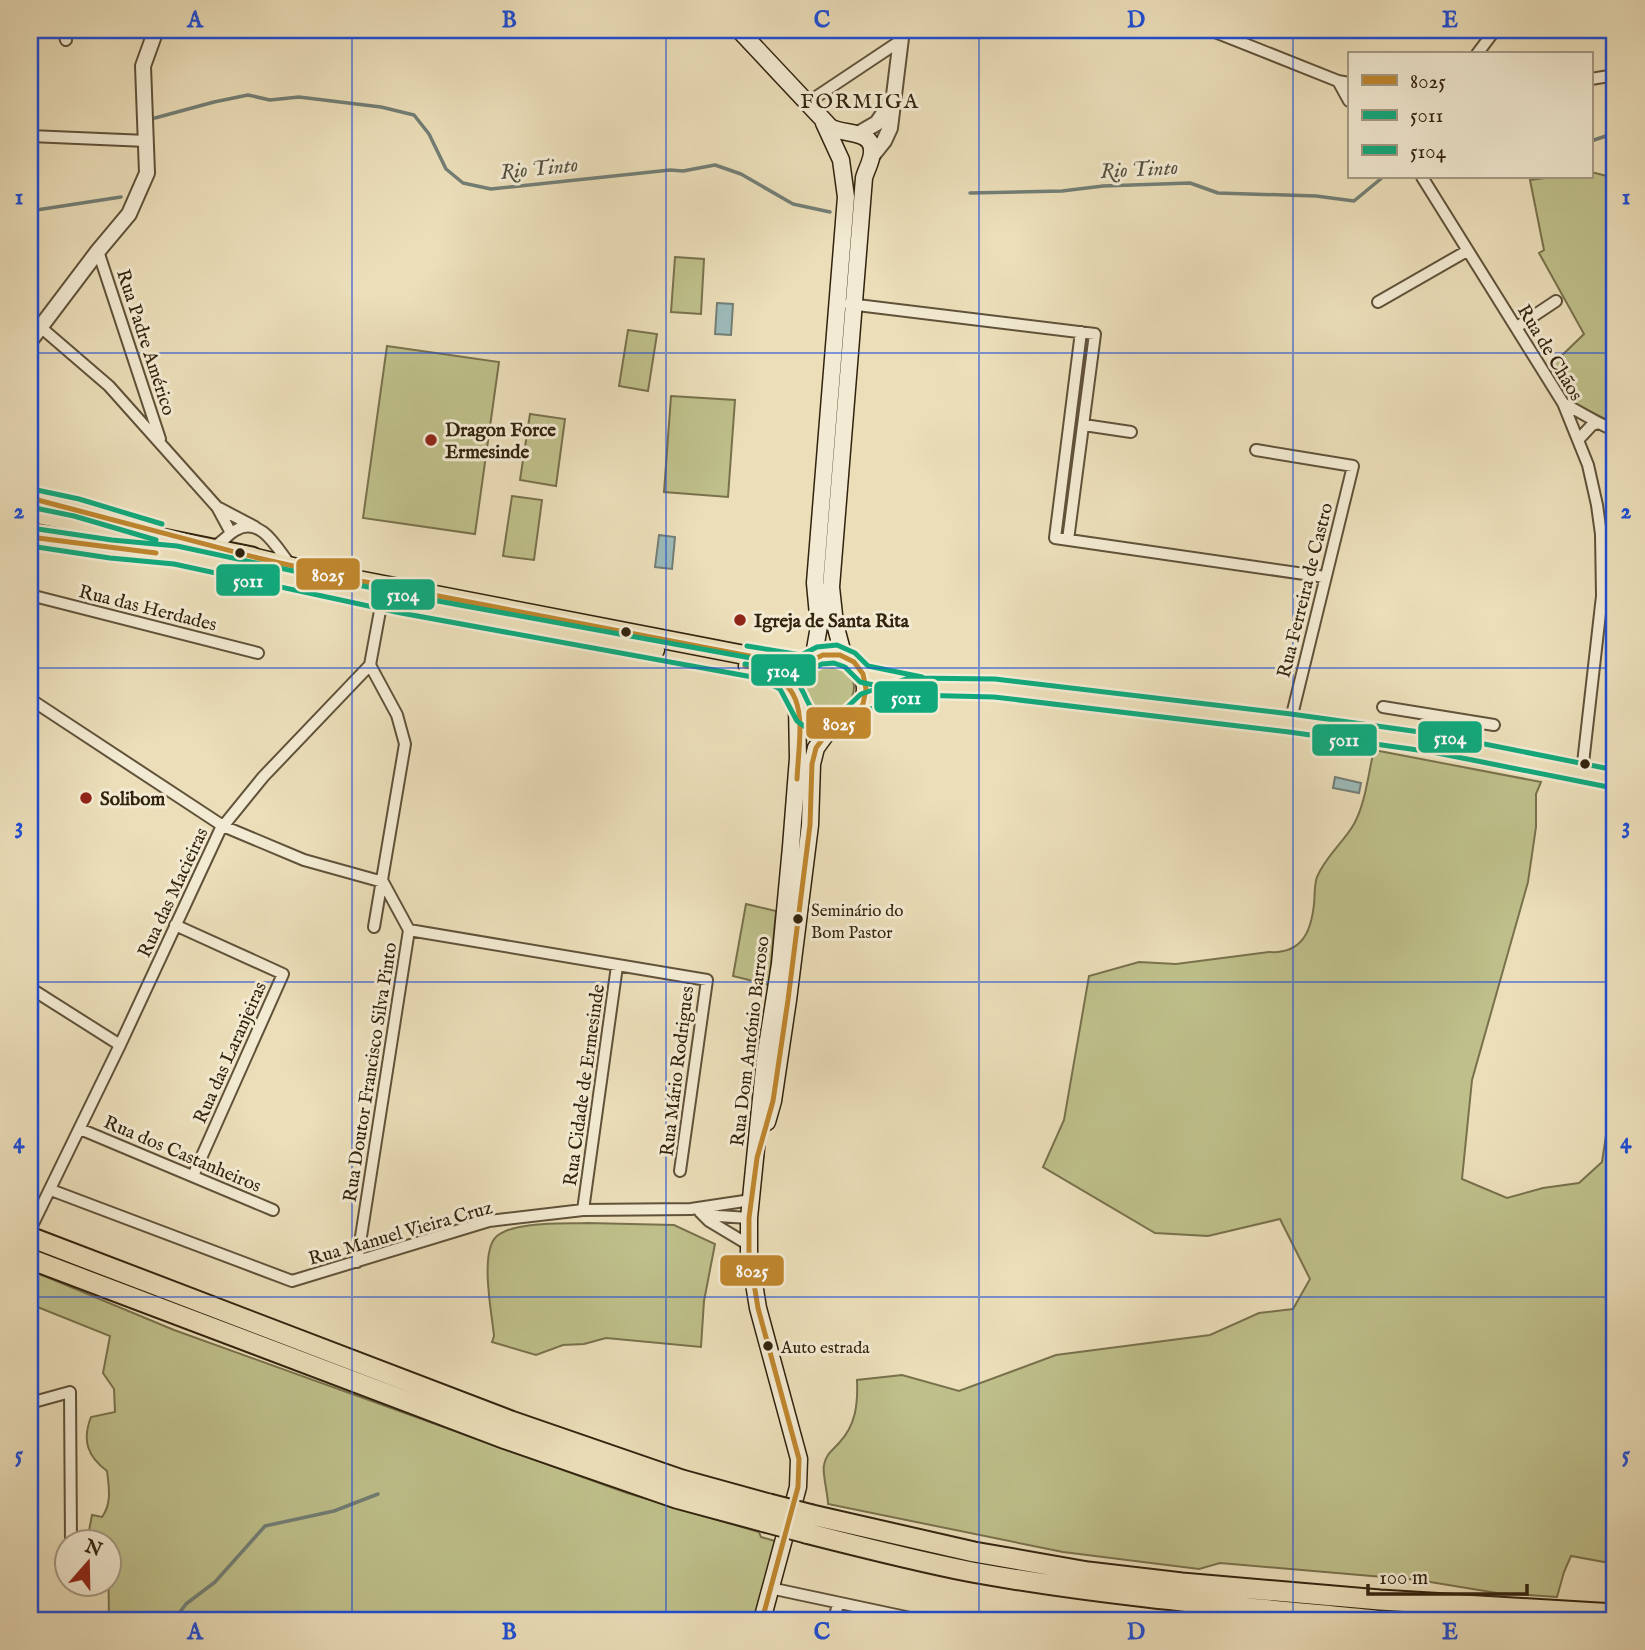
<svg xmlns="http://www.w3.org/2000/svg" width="1645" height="1650" viewBox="0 0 1645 1650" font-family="'IM FELL English',serif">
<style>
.green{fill:#bebf8a;stroke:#78714c;stroke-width:2}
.water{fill:#9cbab9;stroke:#727e75;stroke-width:2}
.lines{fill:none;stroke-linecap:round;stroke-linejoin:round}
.stream{stroke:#727e75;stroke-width:3.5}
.minor-casing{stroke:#605239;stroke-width:14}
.tertiary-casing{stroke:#605239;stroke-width:18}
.secondary-casing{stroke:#32230e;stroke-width:19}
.primary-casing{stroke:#32230e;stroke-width:21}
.motorway-casing{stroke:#32230e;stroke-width:23}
.minor{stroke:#f2ead2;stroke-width:10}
.tertiary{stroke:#f2ead2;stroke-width:14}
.secondary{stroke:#f2ead2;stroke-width:16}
.primary{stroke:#ebdeb9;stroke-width:18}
.motorway{stroke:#ebdeb9;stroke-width:19}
.motorway-bridge-casing{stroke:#32230e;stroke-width:23;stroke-linecap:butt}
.motorway-bridge{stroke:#ebdeb9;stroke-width:19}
.bus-1-casing{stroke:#f2ead2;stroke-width:10}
.bus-2-casing{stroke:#f2ead2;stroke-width:10}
.bus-3-casing{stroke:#f2ead2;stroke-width:10}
.bus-1{stroke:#bf862e;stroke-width:5}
.bus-2{stroke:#11a97c;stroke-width:5}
.bus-3{stroke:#11a97c;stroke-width:5}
.grid{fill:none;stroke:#1d4ed8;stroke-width:2;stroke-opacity:0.55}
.poi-dot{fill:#8f2418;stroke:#f2ead2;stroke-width:2.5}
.bus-dot{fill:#32230e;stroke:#f2ead2;stroke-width:2.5}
.labels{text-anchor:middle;stroke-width:6;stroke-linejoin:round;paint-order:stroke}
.bus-label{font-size:17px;fill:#32230e;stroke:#f2ead2;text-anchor:start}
.street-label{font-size:19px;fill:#32230e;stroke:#f2ead2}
.poi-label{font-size:19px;font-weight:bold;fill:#32230e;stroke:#f2ead2;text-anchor:start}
.neighbourhood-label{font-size:21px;letter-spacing:2px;fill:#32230e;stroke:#f2ead2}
.water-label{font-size:21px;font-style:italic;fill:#525041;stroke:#f2ead2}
.line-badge{stroke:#f2ead2;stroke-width:2.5}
.badge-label{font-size:19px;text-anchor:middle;font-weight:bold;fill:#fff}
.neatline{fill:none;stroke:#1d4ed8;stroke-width:2.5}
.grid-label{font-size:23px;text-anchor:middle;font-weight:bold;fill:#1d4ed8}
</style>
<rect width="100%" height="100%" fill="#ebdeb9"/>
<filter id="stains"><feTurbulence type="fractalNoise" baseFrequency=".00286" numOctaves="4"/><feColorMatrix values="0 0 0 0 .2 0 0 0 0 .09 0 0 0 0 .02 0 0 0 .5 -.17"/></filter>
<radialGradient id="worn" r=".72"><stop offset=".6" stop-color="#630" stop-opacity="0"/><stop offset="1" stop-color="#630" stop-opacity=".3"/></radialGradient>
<path class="green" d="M1591,172L1615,178V424L1569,401L1550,367L1584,334L1539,253L1544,250L1530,180L1552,177H1591Z
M675,257L704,259L701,314L671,312Z
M628,330L657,334L648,391L619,386Z
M387,346L499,362L475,534L363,518Z
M671,396L735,400L728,497L664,492Z
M530,414L565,419L556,486L520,480Z
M512,496L542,500L534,560L503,556Z
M804 687a25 25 0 1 1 50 0a25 25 0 1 1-50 0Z
M1374,750L1541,782L1536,794V827L1528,882L1472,1080L1462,1179L1507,1198L1543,1188L1579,1183L1602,1162L1615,1075V1564L1571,1556L1564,1572L1557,1597L1497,1593L1418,1580L1220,1563L1199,1569L1063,1552L828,1504C828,1494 822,1473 824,1465C826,1454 832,1451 839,1443C856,1425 858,1404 857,1380L902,1375L959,1391L1056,1355L1210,1335L1259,1313L1293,1309L1310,1279L1280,1219L1208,1236L1155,1233L1043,1167L1064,1120L1089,976L1139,962L1176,964L1269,952C1301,954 1311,933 1314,904C1315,896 1314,885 1317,877C1326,856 1343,843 1354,824C1366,802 1368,774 1374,750Z
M746,904L776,911L769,985L733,976Z
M587,1223L674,1225L715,1244L704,1301L701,1347L606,1338L584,1344L563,1345L536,1355L492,1342L494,1336C492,1314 479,1251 497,1236C515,1221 564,1224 587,1223Z
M30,1270L174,1330L627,1493L759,1532L761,1537L775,1541L754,1620H109L108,1542L87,1541L92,1515L102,1517C112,1504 109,1487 107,1471C87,1456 82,1440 91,1417L115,1412L114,1389L103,1373L110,1336L30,1304Z"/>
<path class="water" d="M717,303L733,304L731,335L715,334Z
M659,535L675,537L672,569L655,567Z
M1335,777L1361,783L1359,793L1333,788Z"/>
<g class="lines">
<path class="stream" d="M155,118L214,102L248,95L270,100L299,97L381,107L414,115L429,134L446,169L463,183L491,189L670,170L683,171L715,165L741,174L793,204L830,212
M1591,141L1615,133
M970,193L1062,191L1103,186L1190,183L1218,193L1316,196L1354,201L1383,177
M30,211L121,197
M174,1620L186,1604L215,1582L265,1526L334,1511L378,1494"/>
<g class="minor-casing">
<path id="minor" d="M63,30L66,40
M1210,30L1338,81L1349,83
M901,31L930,30
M1477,54L1495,30
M1591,79L1615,75
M1338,81L1349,101
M807,103L900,41
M30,136L147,141
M1422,177L1563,403L1588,465L1597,505L1601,534L1602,596L1582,772
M98,251L160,439
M1378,302L1467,251
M849,304L1095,334L1068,540
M30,318L109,386L217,507L231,533
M1517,327L1556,301
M1081,332L1055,538L1325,577
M1563,403L1599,423L1592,425L1579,439
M1599,423L1615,431
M1084,425L1131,432
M1256,450L1353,466L1290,723
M219,508L255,527
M1601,540L1615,548
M213,547C223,542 227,535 236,530C261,515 278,550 291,566
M30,595L258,653
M1602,596L1615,576
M370,665L397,715L405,744L374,927
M30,699L223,826L304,860L383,882
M1383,707L1494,725
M1433,743L1437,716
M383,882L409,930
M175,925L283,974L193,1176
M409,930L707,980L680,1171
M30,988L120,1045
M80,1129L273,1210
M51,1190L292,1281L489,1221L583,1210L691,1209L751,1200
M583,1210L617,966
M700,1212L709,1221L749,1245
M700,1212L718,1216L749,1218
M30,1230L120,1045L220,830L263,777L370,665L382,600
M357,1262L409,930
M30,1403L70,1392L71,1542
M770,1588L920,1620
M834,1620L838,1604"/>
</g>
<g class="tertiary-casing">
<path id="tertiary" d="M858,134L877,123L891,103
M872,156L884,141L890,128L902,30
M30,341L98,251L129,214L147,173L143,66L156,30"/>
</g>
<g class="secondary-casing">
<path id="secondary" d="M739,30L830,127C843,135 872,130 872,150C873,159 866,170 864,178L831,587L835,624L843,654
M814,655L819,626L815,583L846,197L841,160L824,123
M767,1122L773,1101L788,1000L810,825L812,764L816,748L832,726
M762,1620L798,1487L799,1459L758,1308L749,1253V1218L765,1059L780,964L791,847L798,758L797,704"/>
</g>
<g class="primary-casing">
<path id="primary" d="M30,498L76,507L131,525
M30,537L111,549L175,555L403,604L655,650
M239,554L301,569L765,659L803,664
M794 689a36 36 0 1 1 72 0a36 36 0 1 1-72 0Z
M748,666L773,673L793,690
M863,674L911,686L995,688L1290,723L1433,743L1615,779
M865,702L911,686"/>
</g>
<g class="motorway-casing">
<path id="motorway" d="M30,512L252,557
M30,1237L511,1421L682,1480L769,1504
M30,1259L506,1439L676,1498L765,1522
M812,1515L974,1552L1088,1572L1182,1583L1380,1600L1615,1614
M806,1533C861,1547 916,1561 972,1572C1105,1596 1241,1607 1375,1620"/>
</g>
<use href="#minor" class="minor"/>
<use href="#tertiary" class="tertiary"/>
<use href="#secondary" class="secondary"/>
<use href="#primary" class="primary"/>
<use href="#motorway" class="motorway"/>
<g class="motorway-bridge-casing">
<path id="motorway-bridge" d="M769,1504L812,1515
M765,1522L806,1533"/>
</g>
<use href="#motorway-bridge" class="motorway-bridge"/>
<g class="bus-1-casing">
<path id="bus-1" d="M30,498L258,558L350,579L765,659L803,664L823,655H840L854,662L863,674L866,689L863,704L852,717L832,726L816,748L812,764L810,825L788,1000L773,1101L757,1158L749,1218V1253L758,1308L799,1459L798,1487L762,1620
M30,537L156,553
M745,666C813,679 800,723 797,779"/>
</g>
<g class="bus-2-casing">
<path id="bus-2" d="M30,507L74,516L156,540
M30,546L110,558L174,564L401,613L758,678L780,689L797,721L808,729L820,733L841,732L858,723L870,709L912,695L994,697L1289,732L1432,752L1613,788
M745,664L803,673L822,664L834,663L845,667L860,682L918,695"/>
</g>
<g class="bus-3-casing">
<path id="bus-3" d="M32,489L79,499L162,524
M31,528L112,540L177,546L405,595L762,660C776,665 791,672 799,685C808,698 807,710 823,716L841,713L861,694L909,678L995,679L1291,714L1434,734L1615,770
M747,646L801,655L817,647L837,645L855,653L868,666L922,677"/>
</g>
<use href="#bus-1" class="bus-1"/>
<use href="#bus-2" class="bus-2"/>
<use href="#bus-3" class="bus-3"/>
</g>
<path class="grid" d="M352,30V1620M666,30V1620M979,30V1620M1293,30V1620M30,353H1615M30,668H1615M30,982H1615M30,1297H1615"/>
<g class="poi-dot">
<circle cx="431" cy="440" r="7"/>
<circle cx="740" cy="620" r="7"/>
<circle cx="86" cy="798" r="7"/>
</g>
<g class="bus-dot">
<circle cx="240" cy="553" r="6"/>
<circle cx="626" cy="632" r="6"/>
<circle cx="1585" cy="764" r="6"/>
<circle cx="798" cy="919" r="6"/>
<circle cx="768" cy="1346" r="6"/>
</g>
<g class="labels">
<g class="bus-label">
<text x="811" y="916">Seminário do<tspan x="811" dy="22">Bom Pastor</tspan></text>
<text x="781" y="1353">Auto estrada</text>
</g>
<g class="street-label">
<text transform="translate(147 342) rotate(72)" y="7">Rua Padre Américo</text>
<text transform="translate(1551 352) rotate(59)" y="7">Rua de Chãos</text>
<text transform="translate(1304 590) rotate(-76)" y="7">Rua Ferreira de Castro</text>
<text transform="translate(148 607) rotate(14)" y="7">Rua das Herdades</text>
<text transform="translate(172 892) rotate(-65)" y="7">Rua das Macieiras</text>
<text transform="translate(749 1041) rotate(-83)" y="7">Rua Dom António Barroso</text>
<text transform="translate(229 1052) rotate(-66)" y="7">Rua das Laranjeiras</text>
<text transform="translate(676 1071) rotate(-83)" y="7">Rua Mário Rodrigues</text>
<text transform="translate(369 1072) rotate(-81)" y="7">Rua Doutor Francisco Silva Pinto</text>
<text transform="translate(583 1085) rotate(-82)" y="7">Rua Cidade de Ermesinde</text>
<text transform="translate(183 1153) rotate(23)" y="7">Rua dos Castanheiros</text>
<text transform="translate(400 1232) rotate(-16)" y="7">Rua Manuel Vieira Cruz</text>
</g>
<g class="poi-label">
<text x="445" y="436">Dragon Force<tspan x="445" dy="22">Ermesinde</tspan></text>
<text x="754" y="627">Igreja de Santa Rita</text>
<text x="100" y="805">Solibom</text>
</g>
<g class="neighbourhood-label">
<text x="860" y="108">FORMIGA</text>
</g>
<g class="water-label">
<text transform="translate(539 168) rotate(-6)" y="7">Rio Tinto</text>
<text transform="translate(1139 169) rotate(-3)" y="7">Rio Tinto</text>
</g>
</g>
<g class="line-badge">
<rect x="295" y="557" width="66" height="34" rx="7" fill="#bf862e"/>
<rect x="215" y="563" width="66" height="34" rx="7" fill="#11a97c"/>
<rect x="370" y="578" width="66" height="33" rx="7" fill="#11a97c"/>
<rect x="750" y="653" width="67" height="34" rx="7" fill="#11a97c"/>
<rect x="873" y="680" width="66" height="34" rx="7" fill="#11a97c"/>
<rect x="805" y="706" width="67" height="34" rx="7" fill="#bf862e"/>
<rect x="1417" y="720" width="66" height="34" rx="7" fill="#11a97c"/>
<rect x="1311" y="723" width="67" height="34" rx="7" fill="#11a97c"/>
<rect x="719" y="1254" width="66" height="33" rx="7" fill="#bf862e"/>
</g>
<g class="badge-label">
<text x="328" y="581">8025</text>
<text x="248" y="587">5011</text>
<text x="403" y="601">5104</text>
<text x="783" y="677">5104</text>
<text x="906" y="704">5011</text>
<text x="839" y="730">8025</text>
<text x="1450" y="744">5104</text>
<text x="1344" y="746">5011</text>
<text x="752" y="1277">8025</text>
</g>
<rect width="1645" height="1650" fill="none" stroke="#ebdeb9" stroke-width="77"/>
<rect x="1348" y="52" width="245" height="126" fill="#f2ead2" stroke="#a59a84" stroke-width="2"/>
<rect x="1362" y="75" width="35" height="10" fill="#bf862e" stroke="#a59a84" stroke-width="2"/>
<text x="1410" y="88" font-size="21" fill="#32230e">8025</text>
<rect x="1362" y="110" width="35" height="10" fill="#11a97c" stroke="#a59a84" stroke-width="2"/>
<text x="1410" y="122" font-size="21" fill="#32230e">5011</text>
<rect x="1362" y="145" width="35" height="10" fill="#11a97c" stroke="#a59a84" stroke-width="2"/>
<text x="1410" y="158" font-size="21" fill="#32230e">5104</text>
<g transform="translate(88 1563) rotate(20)"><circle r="33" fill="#f2ead2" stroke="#a59a84" stroke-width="2"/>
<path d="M0-5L12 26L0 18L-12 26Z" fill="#8f2418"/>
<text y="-10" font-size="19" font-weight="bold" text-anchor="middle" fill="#32230e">N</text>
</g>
<path d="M1368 1584v10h159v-10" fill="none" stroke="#32230e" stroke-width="3.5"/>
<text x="1379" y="1584" font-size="21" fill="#32230e" stroke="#f2ead2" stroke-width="5" paint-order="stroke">100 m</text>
<rect x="38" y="38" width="1568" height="1574" class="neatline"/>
<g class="grid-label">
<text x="195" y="27">A</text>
<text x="509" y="27">B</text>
<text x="822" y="27">C</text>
<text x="1136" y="27">D</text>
<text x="1450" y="27">E</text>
<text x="19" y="204">1</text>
<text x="1626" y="204">1</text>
<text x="19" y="518">2</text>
<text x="1626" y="518">2</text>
<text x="19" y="833">3</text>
<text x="1626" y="833">3</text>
<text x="19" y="1148">4</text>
<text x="1626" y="1148">4</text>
<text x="19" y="1462">5</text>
<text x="1626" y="1462">5</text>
<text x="195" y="1639">A</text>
<text x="509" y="1639">B</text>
<text x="822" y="1639">C</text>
<text x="1136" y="1639">D</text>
<text x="1450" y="1639">E</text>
</g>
<rect width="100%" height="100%" filter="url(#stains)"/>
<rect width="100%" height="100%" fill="url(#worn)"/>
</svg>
